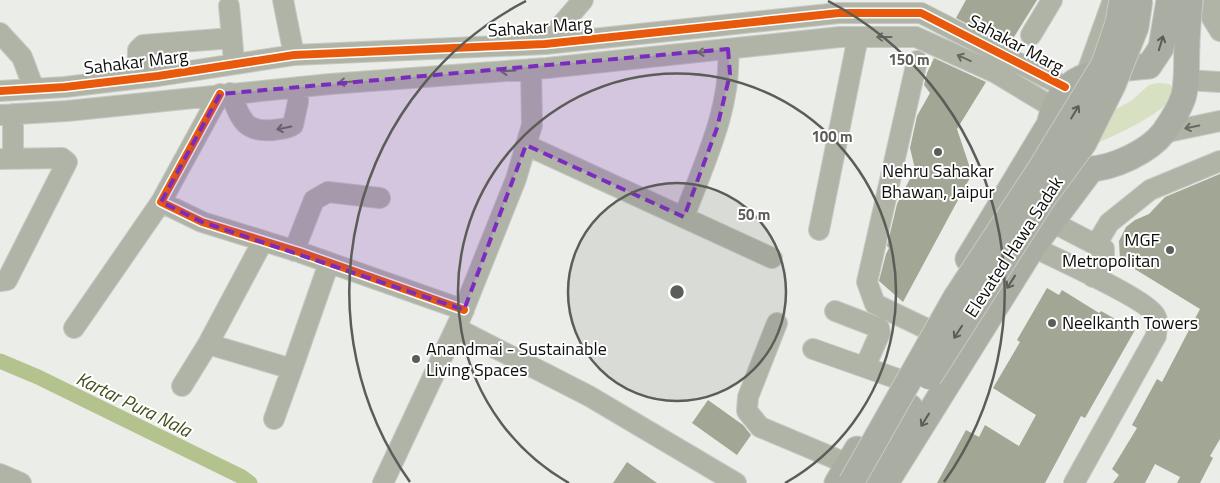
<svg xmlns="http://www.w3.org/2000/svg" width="1220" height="483" viewBox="0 0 1220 483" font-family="'Titillium Web',sans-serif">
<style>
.green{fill:#d7e0c0}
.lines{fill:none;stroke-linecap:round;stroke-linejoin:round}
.canal{stroke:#b4c28e;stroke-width:15}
.building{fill:#a1a695}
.minor-casing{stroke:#c8c9c6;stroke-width:22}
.major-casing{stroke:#c8c9c6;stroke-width:27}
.minor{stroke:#b0b4a7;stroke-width:20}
.major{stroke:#aaada1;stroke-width:25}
.major-bridge-casing{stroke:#c8c9c6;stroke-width:27;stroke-linecap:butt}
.major-bridge{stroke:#aaada1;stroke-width:25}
.cycleway-casing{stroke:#fff;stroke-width:11}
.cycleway{stroke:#e8590c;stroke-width:8}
.oneway{stroke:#676a61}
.oneway2{stroke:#5c5e56}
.marked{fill:#7b2cbf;fill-opacity:0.2;stroke:#7b2cbf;stroke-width:4;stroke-dasharray:10 6;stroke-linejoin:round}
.ring{fill:none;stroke:#5b5d59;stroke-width:2.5}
.poi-dot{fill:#5b5d59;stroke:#fff;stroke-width:2}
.labels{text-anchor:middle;stroke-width:4;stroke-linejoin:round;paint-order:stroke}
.street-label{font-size:18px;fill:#0e0f0c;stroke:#fff}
.poi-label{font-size:18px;fill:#0e0f0c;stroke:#fff;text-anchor:start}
.water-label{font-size:19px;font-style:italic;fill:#44501b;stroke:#fff}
.centre{fill:#5b5d59;stroke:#fff;stroke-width:2.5}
.ring-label{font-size:15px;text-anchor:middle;font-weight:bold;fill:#5b5d59;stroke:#fff;stroke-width:4;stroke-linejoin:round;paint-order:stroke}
</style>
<rect width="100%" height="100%" fill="#ebede8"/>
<path class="green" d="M1158,83L1170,84L1174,94C1163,116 1109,138 1085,148L1107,114L1131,101L1149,85Z"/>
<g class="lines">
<path class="canal" d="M0,361L38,377L242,477L250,483"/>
</g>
<path class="building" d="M966,0H1037L1009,45L956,18Z
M934,58L986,82L957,129L972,174L903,302L879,281L886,254L889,248L887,246L897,204L915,169L910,148L917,116L930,93L924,85L927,73Z
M1220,174V439L1210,456L1213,458L1200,483H1177L1180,477L1155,464L1145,483H1113L1119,475L1112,469L1137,428L1132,425L1157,379L1162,382L1200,309L1120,260L1119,241L1126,227L1135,220L1149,214L1165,197Z
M1047,288L1059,295L1062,290L1099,313L1101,311L1135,330L1085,418L1081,416L1045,483H937L966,430L979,437L985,425L1019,446L1036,415L993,388L1020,342L1017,340Z
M708,400L743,425L751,435L737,455L692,423Z
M627,462L657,483H613Z"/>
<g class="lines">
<g class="minor-casing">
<path id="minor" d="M283,0L294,55
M1214,0L1212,18L1220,31
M229,6L232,38
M0,33L22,57L34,89
M1031,35L1052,0
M545,44L583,0
M917,61L867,282L875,304L925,328
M1086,75L1113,0
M138,78V50L143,45L232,38L234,64
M1186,80L1220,82
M0,91L65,87L158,76L294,55L545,44L839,13H921L1065,87
M230,93C241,118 243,133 274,130C280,129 288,129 293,125L298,102V87
M220,94L161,202L202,222L299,252L464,310
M13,114V158
M0,115L67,111L330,84L547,68L840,37H916L996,73L1054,108
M1163,133L1220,121
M526,145L772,258
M0,159L62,158L67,162L7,280L0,281
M684,217C704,163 732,107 728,49
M1050,221L1104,249V255L1093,277
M819,230L858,37
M263,241L208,344L292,369L329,263
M1096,245L1109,223L1150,190L1220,161
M1033,247C1053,257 1151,301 1156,317C1159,323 1156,330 1156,336L1074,483
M294,251L314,200L328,192L380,198
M835,311L879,328L880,333L865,367
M777,323L748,397L747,411L760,427L848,464
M74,328L161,202
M456,328L589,396L736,483
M813,349L898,379
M182,386L208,344
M274,419L292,369
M0,474L21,483
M383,483L460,319L516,179L532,125L531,69"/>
</g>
<g class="major-casing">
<path id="major" d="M1169,0L1161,48L1149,66C1131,68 1103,69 1086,76C1068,82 1058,96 1052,114C1025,199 1134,171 1164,132C1171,122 1179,110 1183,98C1188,82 1186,62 1187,46C1187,30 1189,15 1190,0
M968,259L1047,128
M868,475L910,407
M837,483L857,449
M886,483L1033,247L1090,171"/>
</g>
<use href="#minor" class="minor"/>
<use href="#major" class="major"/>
<g class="major-bridge-casing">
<path id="major-bridge" d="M929,377L1044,197L1084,143L1113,85L1136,27L1140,0
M851,483L956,297L1040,169L1104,64L1118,23L1122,0"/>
</g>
<use href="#major-bridge" class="major-bridge"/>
<g class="cycleway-casing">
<path id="cycleway" d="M0,91L65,87L158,76L294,55L545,44L839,13H921L1065,87
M220,94L161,202L202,222L299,252L464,310"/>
</g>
<use href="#cycleway" class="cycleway"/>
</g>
<defs><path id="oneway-shaft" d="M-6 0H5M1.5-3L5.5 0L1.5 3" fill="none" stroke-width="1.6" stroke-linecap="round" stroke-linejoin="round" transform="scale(1.25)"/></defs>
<g class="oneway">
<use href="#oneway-shaft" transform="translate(884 37) rotate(-180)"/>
<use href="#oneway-shaft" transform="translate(705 52) rotate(174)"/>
<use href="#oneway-shaft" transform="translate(964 58) rotate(-156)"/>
<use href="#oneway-shaft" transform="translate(508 71) rotate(176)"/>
<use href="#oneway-shaft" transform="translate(346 82) rotate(176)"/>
<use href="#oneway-shaft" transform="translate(1192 127) rotate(168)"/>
<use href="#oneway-shaft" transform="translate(284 128) rotate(168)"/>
</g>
<g class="oneway2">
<use href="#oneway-shaft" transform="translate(1161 43) rotate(-73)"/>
<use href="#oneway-shaft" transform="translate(1075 112) rotate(-59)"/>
<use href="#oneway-shaft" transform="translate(1011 282) rotate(122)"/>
<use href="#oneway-shaft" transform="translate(958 332) rotate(123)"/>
<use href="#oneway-shaft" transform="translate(925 420) rotate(122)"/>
</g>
<path class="marked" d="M728,49L730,74L717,128L684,217L526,145L464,310L202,222L161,202L220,94Z"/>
<circle cx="677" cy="292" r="109" fill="#5b5d59" fill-opacity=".12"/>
<g class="ring">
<circle cx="677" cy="292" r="109"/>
<path d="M569 483A219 219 0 1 1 785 483"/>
<path d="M410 482A328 328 0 0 1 526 1M828 1A328 328 0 0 1 944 482"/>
</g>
<g class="poi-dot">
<circle cx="938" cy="152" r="5"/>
<circle cx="1170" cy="250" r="5"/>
<circle cx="1052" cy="323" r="5"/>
<circle cx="416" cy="359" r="5"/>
</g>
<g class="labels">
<g class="street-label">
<text transform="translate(540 27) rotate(-4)" y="6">Sahakar Marg</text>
<text transform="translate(1016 44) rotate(28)" y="6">Sahakar Marg</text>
<text transform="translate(136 62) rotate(-7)" y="6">Sahakar Marg</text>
<text transform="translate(1014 247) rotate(-57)" y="6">Elevated Hawa Sadak</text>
</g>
<g class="poi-label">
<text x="938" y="177" text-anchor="middle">Nehru Sahakar<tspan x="938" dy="21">Bhawan, Jaipur</tspan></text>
<text x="1160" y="246" text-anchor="end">MGF<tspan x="1160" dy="21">Metropolitan</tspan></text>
<text x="1062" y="329">Neelkanth Towers</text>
<text x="426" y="355">Anandmai - Sustainable<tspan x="426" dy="21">Living Spaces</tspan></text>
</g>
<g class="water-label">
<text transform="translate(134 404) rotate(26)" y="7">Kartar Pura Nala</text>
</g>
</g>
<circle cx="677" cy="292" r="8" class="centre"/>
<g class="ring-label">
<text x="909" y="65">150 m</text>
<text x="832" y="142">100 m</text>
<text x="754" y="220">50 m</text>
</g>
</svg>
